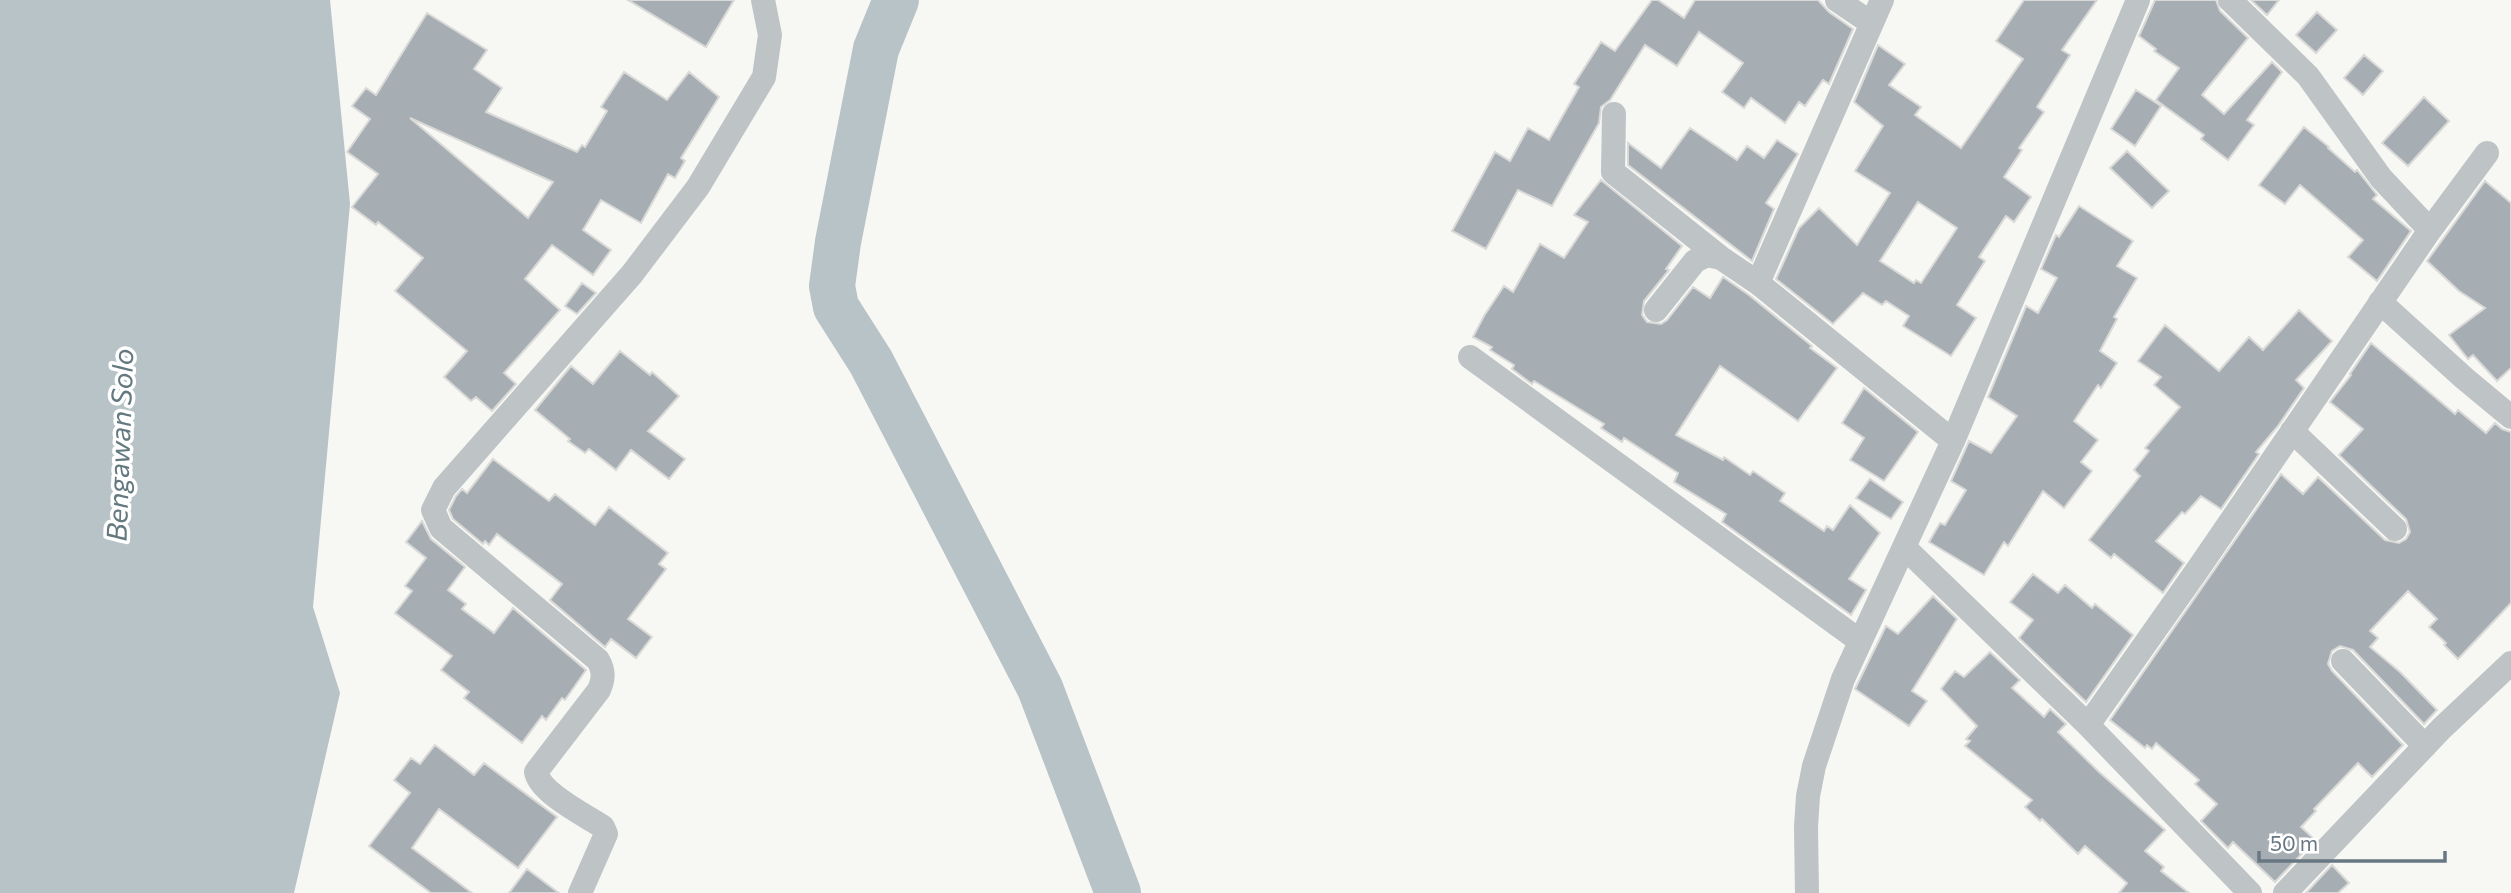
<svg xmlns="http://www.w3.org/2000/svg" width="2511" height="893" viewBox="0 0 2511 893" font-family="Commissioner,sans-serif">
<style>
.water{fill:#b7c3c6}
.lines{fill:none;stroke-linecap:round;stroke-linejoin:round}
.river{stroke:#b7c3c6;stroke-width:46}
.building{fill:#a6aeb3;stroke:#d9d9d7;stroke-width:2;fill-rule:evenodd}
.street{stroke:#bec3c6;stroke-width:24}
.labels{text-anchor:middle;stroke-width:7;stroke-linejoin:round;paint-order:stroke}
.water-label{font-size:28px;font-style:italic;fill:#64797f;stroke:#fff}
</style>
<rect width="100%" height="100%" fill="#f7f7f4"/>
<path class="water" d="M0,0H330L350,204L313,607L340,693L294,893H0Z"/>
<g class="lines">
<path class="river" d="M896,0L876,49L838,242L832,286L836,307L871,362L1040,688L1118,893"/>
</g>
<path class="building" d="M628,0H734L706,47Z
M1652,0H1658L1684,18L1695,0H1818L1829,12L1853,29L1829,84L1823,80L1805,106L1799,102L1785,123L1751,98L1744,108L1722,92L1743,63L1699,32L1677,66L1645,45L1610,100L1601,107L1599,123L1552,206L1518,190L1486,249L1452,231L1495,152L1510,161L1528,128L1549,140L1579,87L1574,84L1601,42L1615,51Z
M2024,0H2097L2062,50L2070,55L2037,107L2044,112L2019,148L2022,150L2004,177L2031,197L2014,222L2006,216L1979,257L1985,261L1957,305L1976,318L1951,356L1903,326L1909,316L1886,301L1882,305L1863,293L1833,324L1776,279L1799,228L1819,208L1857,245L1890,193L1855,171L1883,126L1854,102L1878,45L1905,64L1889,85L1921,107L1915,115L1961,148L2023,59L1996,41ZM1918,202L1957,228L1921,283L1916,280L1914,283L1880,261Z
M2155,0H2216L2220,11L2248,38L2202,95L2224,114L2272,62L2282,72L2247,120L2254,125L2228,160L2201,139L2204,135L2156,100L2179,68L2154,51L2156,49L2139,36Z
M2251,0H2279L2267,15Z
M2317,12L2337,30L2316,53L2296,35Z
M427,13L487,50L474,69L502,88L486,112L577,152L582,145L585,147L607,111L601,107L624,72L667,100L689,72L719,97L681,158L685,161L675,178L668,174L641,223L601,200L583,230L611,250L593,275L552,245L525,279L560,310L504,373L516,384L492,411L476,397L471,401L444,377L467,351L395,291L423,258L378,222L376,225L352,207L378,174L347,152L370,119L352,106L366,88L376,95ZM410,118L553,182L528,218Z
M2364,55L2383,71L2363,95L2344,78Z
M2136,90L2161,106L2135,146L2111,129Z
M2424,97L2449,121L2408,166L2382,143Z
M2304,127L2329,147L2328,148L2355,172L2357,170L2377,195L2373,199L2411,231L2377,281L2348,257L2363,240L2300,185L2285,204L2259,185Z
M1690,128L1737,160L1747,146L1764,158L1777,140L1798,154L1766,203L1774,209L1752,261L1628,165V143L1661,168Z
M2127,151L2169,191L2152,208L2110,168Z
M1601,180L1682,246L1666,269L1669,270L1644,301L1642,315L1647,322L1661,324L1667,320L1693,287L1710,298L1723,277L1749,295L1812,346L1810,348L1837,368L1798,421L1720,366L1676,435L1723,460L1724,457L1750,475L1753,471L1785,493L1780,501L1824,531L1827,526L1833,530L1850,505L1880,533L1849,579L1866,590L1851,615L1722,522L1726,514L1674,482L1678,473L1624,438L1622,442L1601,428L1604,424L1534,381L1532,384L1512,369L1514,365L1490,350L1492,347L1473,337L1484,316L1504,286L1513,292L1540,244L1564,258L1588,222L1574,215Z
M2485,181L2511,203V368L2497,381L2473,355L2468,359L2449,335L2485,308L2459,291L2427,261Z
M2079,206L2133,241L2117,266L2137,278L2114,317L2117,319L2100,351L2117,363L2101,388L2098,385L2074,421L2098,440L2081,462L2092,471L2064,508L2043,491L2008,546L2004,542L1984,575L1929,542L1940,523L1945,525L1966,490L1951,481L1969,441L1991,453L2017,416L1988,397L2025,309L2026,306L2038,313L2057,278L2041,269L2056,235L2059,237Z
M582,283L596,293L577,314L565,306Z
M2299,310L2332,341L2296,380L2304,388L2278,426L2256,452L2259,454L2221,509L2201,496L2185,514L2182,512L2156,541L2184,563L2163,593L2114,554L2111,558L2089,540L2140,476L2134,470L2149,451L2145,448L2180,407L2154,385L2161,377L2138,361L2165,325L2219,371L2249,337L2263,350Z
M2371,343L2455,414L2458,410L2486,433L2495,423L2502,429L2511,432V603L2458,659L2444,645L2446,643L2429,627L2437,619L2408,591L2370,631L2378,638L2370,647L2400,672L2437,710L2424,724L2353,650L2340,646L2332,651L2328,664L2332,671L2403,745L2372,777L2358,763L2314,809L2316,811L2301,827L2314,839L2312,843L2275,882L2233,842L2228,848L2201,821L2217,804L2195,784L2199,780L2156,743L2152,749L2147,745L2145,748L2110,720L2281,474L2303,494L2318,477L2385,540L2399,543L2406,539L2410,532L2406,519L2339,455L2363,429L2330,402L2351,375L2350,374Z
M620,351L650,375L652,372L679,396L648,431L685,459L669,479L631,450L616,470L589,449L585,453L568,441L570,439L535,410L571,366L593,384Z
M1864,388L1918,432L1884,481L1850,460L1864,438L1842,423Z
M493,459L549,501L555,494L595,525L609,507L668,553L659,564L666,569L628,619L652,637L636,658L611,639L605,647L550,600L562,584L497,534L489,545L485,541L483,544L453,519L449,510L456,496L462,489L467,493Z
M1870,479L1903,502L1891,519L1856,498Z
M422,521L431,539L465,567L448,590L466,604L462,609L494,633L513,608L586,670L565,700L562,698L546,720L542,716L522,743L464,698L469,692L441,670L452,656L395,613L412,591L405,586L426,558L406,542Z
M2033,574L2058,593L2065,585L2092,608L2095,604L2133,635L2086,702L2019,638L2033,620L2010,602Z
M1933,596L1957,619L1912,691L1927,701L1909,726L1855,689L1886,626L1898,634Z
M1990,652L2020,680L2012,688L2044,717L2050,709L2066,724L2058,732L2099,772L2165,830L2145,851L2164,867L2161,871L2189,893H2119L2127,883L2085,846L2078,854L2042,819L2040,821L2025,807L2032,800L1965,746L1970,741L1966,739L1977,726L1941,689L1955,671L1964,677Z
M435,745L474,775L484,763L557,817L518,868L439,809L412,848L472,893H431L369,846L410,793L394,780L411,758L420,764Z
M2332,865L2349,883L2338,893H2306Z
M527,869L559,893H509Z"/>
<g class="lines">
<path class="street" d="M1837,0L1871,23
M2230,0L2308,76L2381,178L2430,230
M1614,114L1613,172L1721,258
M1758,283L1882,0
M2380,302L2464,378L2511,417
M1656,310L1695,261L1707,255L1721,258L1758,283L1953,441
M1470,357L1860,641
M2292,431L2395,529
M1904,547L2088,725L2250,893
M2343,661L2425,746
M2088,725L2198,569L2430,230L2487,153
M580,893L606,834L603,827C585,815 540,793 536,772L599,690C604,678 604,671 598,660L441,528L433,510L444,488L632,274L698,187L764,77L770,35L763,0
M1807,893L1806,827L1808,796L1814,766L1843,679L1953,441L2138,0
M2285,893L2441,729L2511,663"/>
</g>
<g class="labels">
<g class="water-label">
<text transform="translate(120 445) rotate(-88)" y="10">Bengawan Solo</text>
</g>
</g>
<path d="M2259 851v10h186v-10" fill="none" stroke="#687883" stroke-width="3.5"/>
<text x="2270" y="851" font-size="21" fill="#687883" stroke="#ffffff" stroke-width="5" paint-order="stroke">50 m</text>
</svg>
